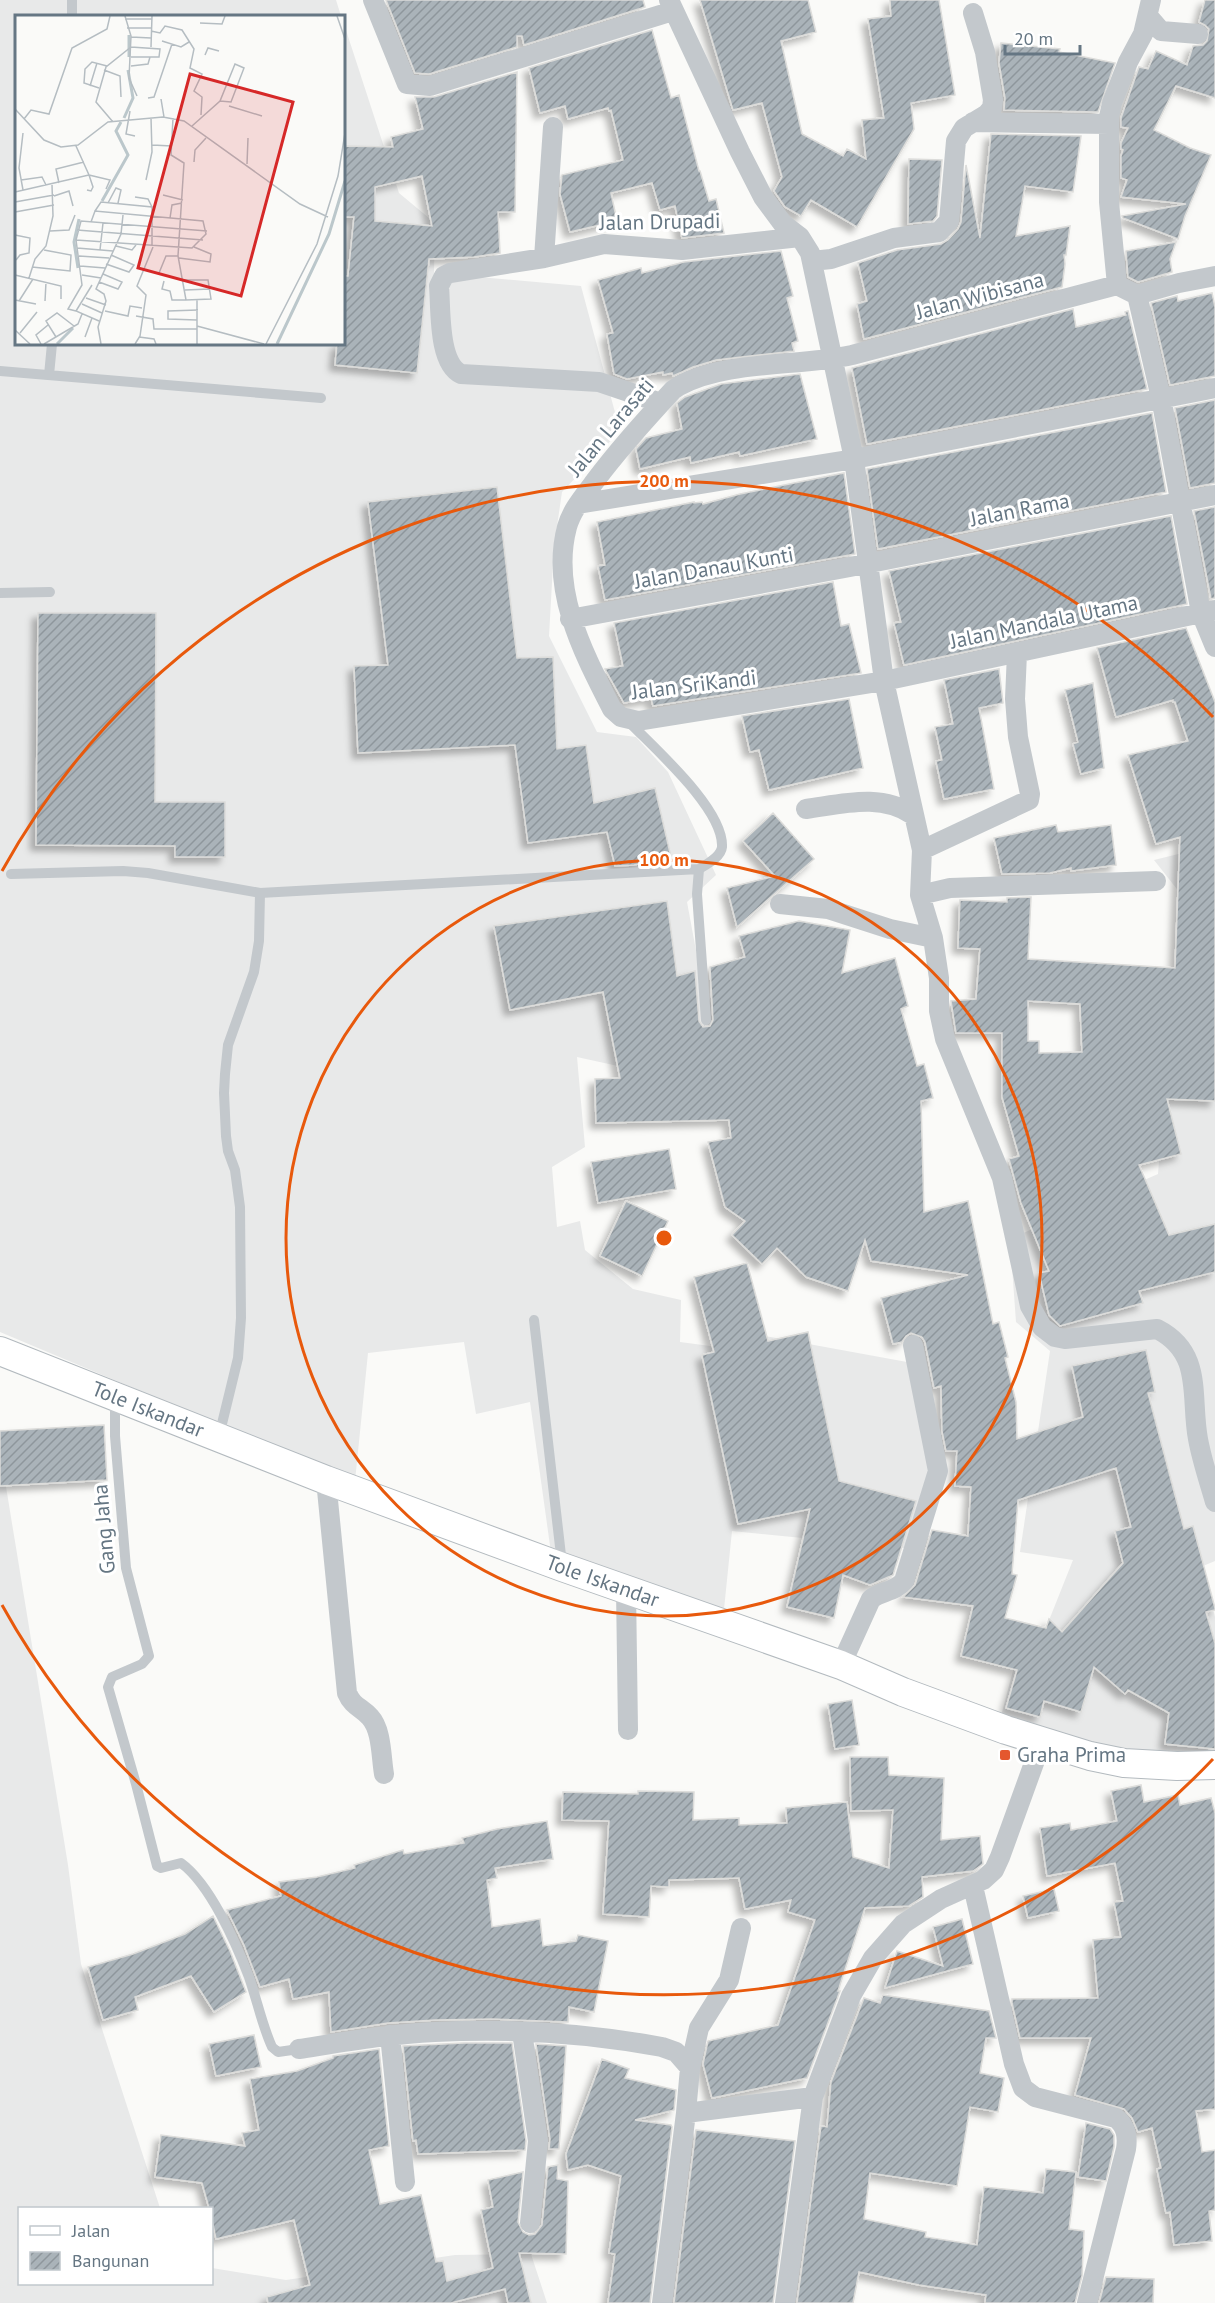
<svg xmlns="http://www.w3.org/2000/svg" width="1215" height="2303" viewBox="0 0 1215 2303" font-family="'PT Sans',sans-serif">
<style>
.built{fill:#e8e9e9}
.building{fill:url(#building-hatch);stroke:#dcdcda;stroke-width:1.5;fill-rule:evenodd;filter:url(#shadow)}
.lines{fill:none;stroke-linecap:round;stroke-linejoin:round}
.secondary-casing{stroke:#b3babf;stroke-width:30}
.lane{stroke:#c3c8cc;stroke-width:10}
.street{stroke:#c3c8cc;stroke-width:20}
.secondary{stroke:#fff;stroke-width:28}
.ring{fill:none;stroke:#e8590c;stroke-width:3}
.poi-dot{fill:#e4572e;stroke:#fff;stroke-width:2}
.labels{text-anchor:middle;stroke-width:6;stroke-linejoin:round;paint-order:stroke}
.street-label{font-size:21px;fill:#657683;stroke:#fff}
.poi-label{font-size:21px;fill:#657683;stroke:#fff;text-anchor:start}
.inset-river{fill:none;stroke:#bbc7cb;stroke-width:3}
.inset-road{fill:none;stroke:#b5bdc2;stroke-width:1.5}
.view{fill:#d62828;fill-opacity:0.15;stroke:#d62828;stroke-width:3}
.inset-edge{fill:none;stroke:#657683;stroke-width:3}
.centre{fill:#e8590c;stroke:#fff;stroke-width:3}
.ring-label{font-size:18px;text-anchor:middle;font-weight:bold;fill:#e8590c;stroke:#fff;stroke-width:6;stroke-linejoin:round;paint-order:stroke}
</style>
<defs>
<pattern id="building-hatch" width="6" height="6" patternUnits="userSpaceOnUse" patternTransform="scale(1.5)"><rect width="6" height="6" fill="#aab3b9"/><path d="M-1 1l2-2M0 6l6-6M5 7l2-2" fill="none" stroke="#8e969c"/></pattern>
<filter id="shadow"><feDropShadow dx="-5.5" dy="5.5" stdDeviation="3" flood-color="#0004"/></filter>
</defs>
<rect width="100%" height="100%" fill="#fafaf8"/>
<path class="built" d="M0,0H336L341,16H16V344H344V24L399,193L435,223L434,273L581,286L620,431L562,492L554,547L549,636L597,732L636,737L668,772L716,875L687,902L702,983L727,1039L663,1076L577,1057L585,1147L552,1167L557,1227L580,1221L585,1250L633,1289L681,1300L680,1342L733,1349L765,1336L907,1362L933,1483L914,1549L732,1531L723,1619L552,1560L530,1402L476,1414L464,1342L368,1353L355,1481L0,1332Z
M1215,845V1561L1203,1566L1215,1617V1767L997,1731L1014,1667L1034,1658L1073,1560L1020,1552L1050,1351L1016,1322L1010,1239L1158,1174L1180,893L1154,860Z
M0,1450L68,1865L81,1964L160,2208H20V2284H212V2268L286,2280L455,2255L531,2254L547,2303H0Z"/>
<path class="building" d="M386,0H643L645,7L524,45L522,36H517V47L429,74L415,73Z
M700,0H808L816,32L781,41L802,134L843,156L847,149L866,159L862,120L884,118L868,19L891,16L890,0H939L955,95L911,103L914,129L857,227L811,200L801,216L785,207L774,191L782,177L762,103L733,110Z
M1205,0H1215V98L1176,86L1154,130L1190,148L1211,155L1185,216L1178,239L1123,218L1122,216L1186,204L1121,197L1127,180L1121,178V156L1123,150L1121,149V143L1128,128L1121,127V118L1139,67L1148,69L1156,51L1187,65L1193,46L1203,45L1207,41L1209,29L1205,25L1199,22Z
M652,30L671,98L679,95L699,171H700L709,201L716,199L724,233L682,238L675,206L660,210L652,183L611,193L617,221L570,232L560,194L562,175L623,160L611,110L609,111L608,108L568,119L565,106L540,113L529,68Z
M1001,43L1060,49L1059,52L1115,63L1098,112L1004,110L1005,98L999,63Z
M517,72L515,212H498L500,253L474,257L429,259L417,373L335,365L337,344H344V276H348L354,217H344V146L393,147L391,137L423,129L415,97H434ZM422,176L432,226L375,221V187Z
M991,134L1081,136L1073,192L1025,186L1016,236L1070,226L1066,255H1064L1065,264L1062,287L864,339L857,304L867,301L858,263L897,250L941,244L948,240L958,229L961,222L966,165L980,238Z
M909,159L942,160L937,216L933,221L908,224Z
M1176,242L1170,259L1172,272L1138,282L1128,277L1126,251Z
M781,251L793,296L787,298L798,341L792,343L794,351L716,360L693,367L673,376L672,373L663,375V372L627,379L614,374L607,334L613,333L598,280L641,268L642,273L684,262Z
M1212,293L1215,307V376L1170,385L1151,303L1177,296L1178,301Z
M1073,309L1076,327L1126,315L1125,312L1128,311L1147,389L867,444L852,368Z
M800,374L817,439L740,456L739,452L691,463L690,457L640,469L636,449L646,438L682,429L677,403L685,397L721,384Z
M1215,400V483L1190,488L1175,408Z
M1152,413L1166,492L878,549L867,469Z
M844,473L855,554L605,600L598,566L605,565L597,522L694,502V503L702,502L703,504L740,494Z
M497,487L517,658L553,657L557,749L586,745L594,803L655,788L671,857L634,865L615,866L607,832L528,843L515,745L358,753L354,666L388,665L368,502Z
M1215,507V598L1211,599L1194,511Z
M1171,516L1187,604L904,665L894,623L901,622L889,571Z
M833,582L841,626L849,624L861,673L653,706L651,698L624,703L605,669L623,666L614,623Z
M38,613H156L155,802H225V857H175V846L36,845Z
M1186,628L1215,702V1101L1167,1099L1181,1154L1139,1165L1169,1235L1215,1224V1272L1139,1291L1143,1303L1060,1326L1049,1315L1039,1273L1049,1271L1021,1203L1009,1159L1019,1156L1002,1097V1033H956L951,1001L976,999L980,949L958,948L960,900L1007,902V898L1031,897L1028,959L1175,968L1180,837L1156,844L1128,755L1188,741L1175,702H1173V700L1116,717L1097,648ZM1028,1001L1080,1004L1082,1052L1039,1053V1041H1028Z
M999,669L1003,703L979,708L994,789L944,799L936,761L942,760L935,727L953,724L944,680Z
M1093,683L1104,768L1081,774L1073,744L1078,742L1065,690Z
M849,699L863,768L769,790L759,750L750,752L742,716Z
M773,813L814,859L737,927L727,888L775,876L743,841Z
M1056,825L1058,832L1111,825L1116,865L1071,871V868L1050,873L1002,874L994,838Z
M667,901L677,976L695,971L699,1021L703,1027L710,1026L713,1020L710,967L745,957L739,936L799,921L850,930L842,973L895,958L908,1006L901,1009L917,1066L924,1064L933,1098L921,1101L924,1212L968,1201L993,1324L999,1322L1008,1357L1005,1358L1016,1402L1017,1439L1083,1417L1072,1366L1146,1350L1155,1392L1148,1393L1184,1529L1193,1526L1215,1608V1610L1206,1612L1215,1643V1749L1165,1744L1169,1713L1128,1690L1125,1694L1094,1667L1081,1712L1044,1701L1040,1717L1006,1708L1017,1670L961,1656L973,1606L903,1597L915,1585L932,1530L968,1536L971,1487L955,1486L957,1451H946L942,1431L941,1386L934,1388L925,1342L922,1337L911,1333L906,1336L902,1342L893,1344L881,1298L968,1275L871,1261L865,1240L848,1291L806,1277L777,1248L762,1264L732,1235L745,1221L725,1207L708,1142L731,1138L729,1120L596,1123L595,1079L620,1078L603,992L510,1010L494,926ZM1116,1468L1131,1527L1115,1531L1123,1563L1062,1632L1049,1619L1046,1628L1005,1618L1017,1575L1012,1574L1018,1500Z
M669,1149L676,1189L598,1203L591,1162Z
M626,1201L668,1221L642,1276L600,1256Z
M747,1263L768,1341L808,1332L839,1481L916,1501L893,1575L870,1585L843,1575L834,1618L787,1607L810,1509L738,1524L702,1355L714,1352L694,1277Z
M104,1425L107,1480L0,1486V1431Z
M852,1700L859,1745L835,1749L828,1704Z
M850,1757H888L889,1775L944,1778L941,1840L980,1836L983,1864L973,1871L922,1877L923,1897L909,1906L865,1908L838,1991H840L807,2078L712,2098L703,2064L708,2041L778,2025L815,1920L788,1912L791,1900L745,1909L739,1878L669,1880V1887L651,1886L649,1917L603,1914L609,1821L562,1820L563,1792L638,1794V1791L694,1792L693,1820L739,1818V1825L787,1823L786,1808L847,1802L853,1857L889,1868L893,1810L851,1811Z
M1141,1785L1144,1802L1178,1795L1180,1805L1211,1798L1215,1813V2109L1196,2111L1202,2152L1215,2150V2210L1209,2211L1212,2241L1174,2245L1170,2212L1166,2213L1157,2169L1161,2168L1152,2128L1138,2132L1132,2118L1124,2109L1075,2095L1091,2038H1020L1012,2003V1999L1098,1998L1093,1940L1121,1937L1114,1902L1123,1901L1115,1863L1047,1876L1040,1828L1070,1823L1071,1830L1117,1821L1111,1791Z
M547,1821L553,1859L495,1868L497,1878L487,1880L492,1927L540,1919L543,1946L576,1941L578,1935L608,1941L594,2012L569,2007L568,2022L492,2019L435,2020L388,2023L331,2032L329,1992L293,1999L289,1979L260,1987L244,1945L227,1910L281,1896L279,1882L317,1877L355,1868L354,1865L403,1850L404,1854L464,1843L462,1838L497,1829Z
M1054,1889L1059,1911L1028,1918L1023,1896Z
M213,1916L230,1951L246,1992L214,2012L191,1976L135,1997L138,2010L103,2020L88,1967L133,1954L185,1934Z
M962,1919L973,1964L885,1988L897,1951L943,1966L933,1927Z
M883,1995L989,2011L996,2038H986L980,2073L1004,2078L998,2112L970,2107L957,2186L870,2173L864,2219L926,2232L925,2237L977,2245L984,2187L1043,2193L1046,2169L1076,2172L1069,2229L1084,2231L1082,2276L1075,2303H985L986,2295L919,2285L859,2272L853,2303H797L821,2126L827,2127L831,2082L864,1998L880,2003Z
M254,2035L261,2067L216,2076L209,2044Z
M464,2043H512L526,2141L525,2150L418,2154L416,2140L413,2141L403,2046Z
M536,2044L566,2046L559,2149H549L550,2139Z
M379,2049L389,2146L369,2150L380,2204L421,2195L436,2262L443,2261L447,2281L493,2268L481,2210L493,2207L488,2180L523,2172L518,2222L523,2232L529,2235L535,2234L542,2225L548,2167L558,2165L557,2179L568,2181L566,2254L519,2253L531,2303H508L505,2289L451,2303H268L267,2297L310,2285L294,2220L216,2239L212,2220V2208H209L202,2183L155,2177L161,2135L245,2146L242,2133L259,2130L250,2079L297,2071L333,2058V2056Z
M602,2059L629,2069L625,2078L676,2090L674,2110L635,2120L671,2125L672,2127L650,2303H608L615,2254L609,2253L621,2176L588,2165L568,2170L566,2154Z
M1086,2123L1110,2129L1114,2135V2147L1106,2181L1078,2177Z
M696,2130L795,2141L773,2303H674Z
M1106,2277L1154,2279L1153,2303H1099Z"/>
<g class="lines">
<g class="secondary-casing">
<g id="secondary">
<path id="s1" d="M0,1351L326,1480L562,1567L841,1665L903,1692L1006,1730L1090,1756L1124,1763L1177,1766L1215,1765"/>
</g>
</g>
<path class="lane" d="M72,16V0
M0,371L321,398
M49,375L52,344
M0,593L50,592
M629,722C654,748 724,809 722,847C721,857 707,864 699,869L697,894L706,1020
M11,874L123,871L148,873L260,893L699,869
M534,1320L562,1564
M115,1399V1436L126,1568L149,1656L142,1664L112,1677L108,1687L136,1784L157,1866L161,1868L181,1863C210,1884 236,1943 249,1977C257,2000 262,2025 272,2047L278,2052L299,2049
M219,1436L238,1358L241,1318L240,1207L235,1170L228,1151L226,1136L224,1093L225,1074L228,1045L254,972L259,941L260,893"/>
<path class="street" d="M373,0L407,84L430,86L673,11
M669,0L740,152L763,197L783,224L800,237L810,253L854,459L884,681L922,850L920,895L933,938L939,978V1011L945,1039L1002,1178L1030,1306L1042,1327L1055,1337L1065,1339L1157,1329C1204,1353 1190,1397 1198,1439C1202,1461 1209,1481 1215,1502
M1148,16L1161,31L1198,34
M973,122L1109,124
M544,258L553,127
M812,261L831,259L894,238L939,232L949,221L956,141L964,128L987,114L992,108L993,100L985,52L973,13
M1117,285L1109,202V117L1112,103L1128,62L1143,34L1151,0
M1137,295L1117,285L852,355C799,367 726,360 679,386L673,390C646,419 619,449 595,481C585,495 572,509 567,527C550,591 584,654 612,709L621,717L638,721L884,681L1215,610
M1137,295L1161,398L1201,613L1215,647
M1137,295L1179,283L1215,276
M661,403L599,382L461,374C438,363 441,310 439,286L444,276L450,273L544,258L604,244L682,250L800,237
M578,504L854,459L1215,388
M570,619L850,567L1215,495
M806,809C843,804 881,793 913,815
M922,850L1029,800L1030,794L1018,737L1015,699L1017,653
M920,895L950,888L1156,881
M780,904L828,909L890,929L933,938
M326,1480L347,1693C353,1707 361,1707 370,1717C382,1730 381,1757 384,1774
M626,1589L628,1730
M841,1665L871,1599C881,1591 895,1592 904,1581L938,1471L913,1345
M973,1886L1014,2064L1023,2088L1035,2097L1116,2118C1126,2126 1128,2136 1126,2149L1087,2303
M522,2032L538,2141L530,2223
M390,2035L405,2182
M299,2049C344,2042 389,2034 435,2032C511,2028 587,2033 662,2047L676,2052L690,2068
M686,2113L690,2068L699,2028L729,1980L741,1928
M662,2303L686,2113L813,2097
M785,2303L813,2097L851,1996L873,1958L903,1924L941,1899L983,1880L994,1870L1000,1857L1042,1741"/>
<use href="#secondary" class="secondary"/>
</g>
<g class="ring">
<circle cx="664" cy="1238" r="378"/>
<path d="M1213 1759A757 757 0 0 1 2 1605M2 871A757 757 0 0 1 1213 717"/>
</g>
<rect class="poi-dot" x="999" y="1749" width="12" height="12" rx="3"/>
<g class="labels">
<g class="street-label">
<text transform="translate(660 222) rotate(-1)" y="7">Jalan Drupadi</text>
<text transform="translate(980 296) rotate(-15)" y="7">Jalan Wibisana</text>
<text transform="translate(611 427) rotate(-50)" y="7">Jalan Larasati</text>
<text transform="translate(1020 510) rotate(-11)" y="7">Jalan Rama</text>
<text transform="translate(714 568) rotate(-10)" y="7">Jalan Danau Kunti</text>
<text transform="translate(1044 622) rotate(-12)" y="7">Jalan Mandala Utama</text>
<text transform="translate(694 685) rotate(-7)" y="7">Jalan SriKandi</text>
<text dy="7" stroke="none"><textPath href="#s1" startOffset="159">Tole Iskandar</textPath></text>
<text transform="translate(104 1529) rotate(-95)" y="7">Gang Jaha</text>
<text dy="7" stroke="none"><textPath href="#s1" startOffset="645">Tole Iskandar</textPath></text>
</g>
<g class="poi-label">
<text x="1017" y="1762">Graha Prima</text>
</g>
</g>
<g transform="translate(15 15)">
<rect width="330" height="330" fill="#fafaf8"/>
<path class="inset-river" d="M114,42V20M109,103L118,83L113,55M87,186L113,140L101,116L106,107M63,253L59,227L64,204M42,329L58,313M262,329L314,219L330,166"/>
<path class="inset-road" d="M110,1L116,21L114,63L122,81M322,1L330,24M110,4H137M185,8L207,9L210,1M112,13H136M136,16L145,18L150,11L167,15L179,34L175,53L187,59L179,76L187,82L186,100M116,22L136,23M147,26L166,32L174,27M136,32L137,1M190,40L193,33L204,36M116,51L133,49L135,42M89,55L105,61L106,82M75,71L82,48M84,73L69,68L70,54L77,47L92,51M133,83L139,82L157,29M146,84L149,102M214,91L247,101M0,94L29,125L46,132L63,130L93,107L148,102L169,106L285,189L313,202M115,96L111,119L120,121M158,103L156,140L169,148L163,241L171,285L196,284L193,265H169M9,104L16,95L34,99L57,33L92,14L95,1M98,107L81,87L91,52L116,32L145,34L144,42H116M177,111L205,86L220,49L229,53L216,87L205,86M8,118L4,153L8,175M137,130L157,131M179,147L180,135L191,123M232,149L233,123M74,160L95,165L91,174M6,165L27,162L31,170M131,165L137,137L136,103M44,168L41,154L69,147M72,175L76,176L78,172L74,160M0,177L74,160L61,131M148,180L168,185M39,181L54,176L58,191M120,182L133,184L137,192M0,187L39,180M93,188L101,173L106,175L103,188M80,196L86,187L137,192V230M0,197L39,190M155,203L157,190L167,188M62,215L188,225M35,216L54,215L60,200M0,220L15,223L14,238L5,240L1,245M61,225L177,233L191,219L188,206L80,196L76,207M101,231L117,235L121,230M62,233L98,236M85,235L88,208M64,241L94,243M164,243L195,247L196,239L179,232M91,249L114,257L119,250L96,240M65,251L90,253M17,252L55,256L56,240L29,235M144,258L151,241H163M0,260L46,271V284M67,260L86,263M14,263L20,244L31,231L38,201L37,170M149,266L147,274L155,276L157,285H171M84,267L103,274L107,267L88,259M77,270L61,296L84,306M170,275L195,274M71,283L91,290M0,285L21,289M182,285V329M4,286L18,264M30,286L31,267M67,289L87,298M61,296L53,294L67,270L61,225L66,206L192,216M90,296L113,301L115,291L127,293M121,301L138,304L139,314H182M182,305L153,304V296L183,295M182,311L249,329M0,315L15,329M5,318L22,297M41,322L31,306L42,298L59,311M70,322L77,303M124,322L139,324L141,329M26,329L21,320L33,310M29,329L63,309L67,299M86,329L83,312L91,286L89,279L81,274L106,219L108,200M120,329L125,321L131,280L122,271L138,232M251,329L302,229L323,161L330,118"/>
<path class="view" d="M175,59L278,87L226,281L123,253Z"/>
<rect width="330" height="330" class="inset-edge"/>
</g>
<circle cx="664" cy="1238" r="9" class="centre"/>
<g class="ring-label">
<text x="664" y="487">200 m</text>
<text x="664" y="866">100 m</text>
</g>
<rect x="18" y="2207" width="195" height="78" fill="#ffffff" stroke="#c1c8cd" stroke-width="1.5"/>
<rect x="30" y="2226" width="30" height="9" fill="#ffffff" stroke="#c1c8cd" stroke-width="1.5"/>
<text x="72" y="2237" font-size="18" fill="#657683">Jalan</text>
<rect x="30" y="2252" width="30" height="18" fill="url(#building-hatch)" stroke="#c1c8cd" stroke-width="1.5"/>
<text x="72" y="2267" font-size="18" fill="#657683">Bangunan</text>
<path d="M1005 45v9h75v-9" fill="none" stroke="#657683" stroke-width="3"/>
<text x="1014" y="45" font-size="18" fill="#657683" stroke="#ffffff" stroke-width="4.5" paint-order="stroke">20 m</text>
</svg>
